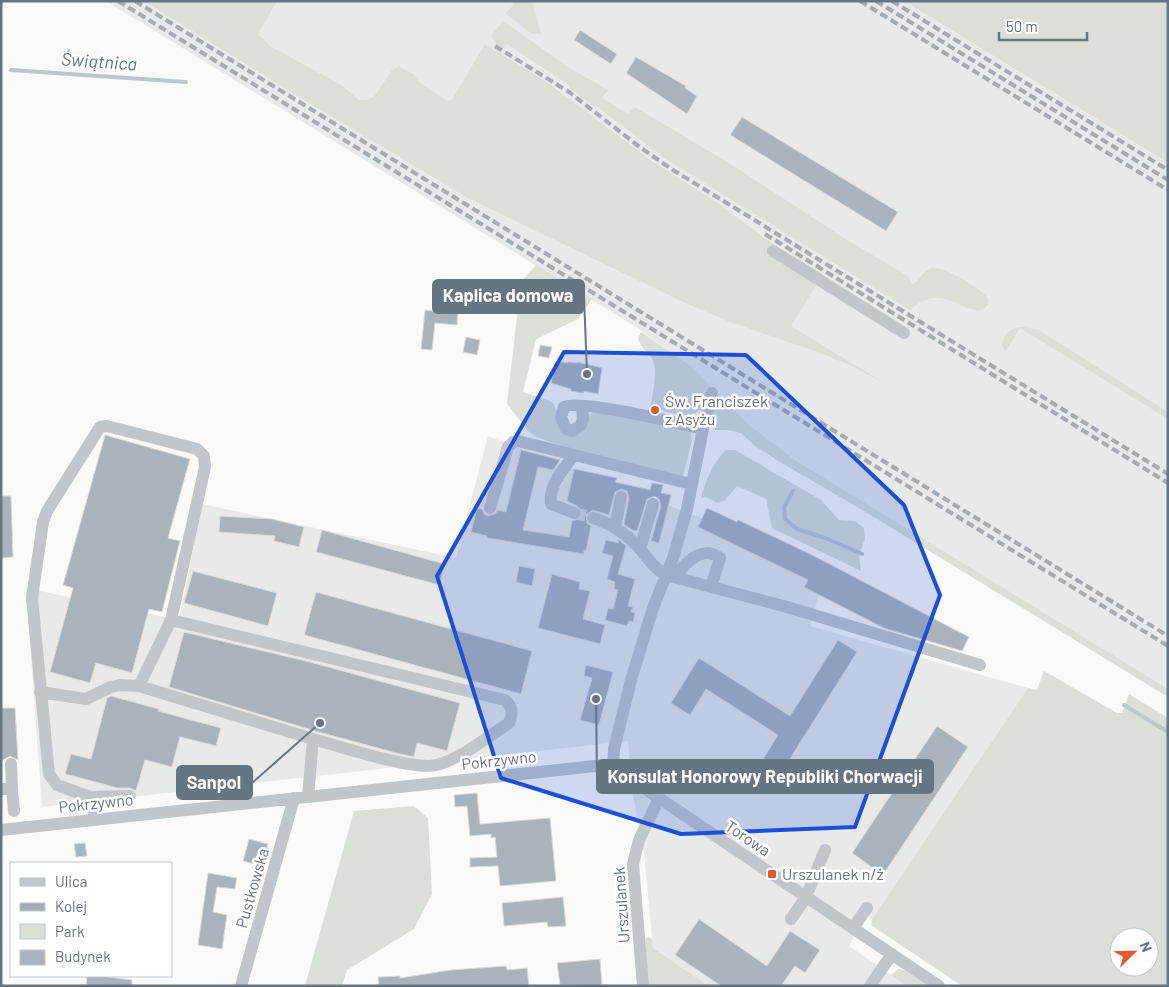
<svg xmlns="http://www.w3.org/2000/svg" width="1169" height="987" viewBox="0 0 1169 987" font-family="Barlow,sans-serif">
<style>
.built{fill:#e8e9e9}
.green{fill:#dadfd7;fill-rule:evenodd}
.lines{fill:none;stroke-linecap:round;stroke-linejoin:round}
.stream{stroke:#bcc7cc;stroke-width:4}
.building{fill:#aab3b9;stroke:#dcdcda}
.minor-tunnel{stroke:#d5d9da;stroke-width:12;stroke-dasharray:12 6;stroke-linecap:butt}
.minor{stroke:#c1c6ca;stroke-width:12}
.rail{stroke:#a4abb1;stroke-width:4;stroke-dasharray:8 4;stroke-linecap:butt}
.marked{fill:#1d4ed8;fill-opacity:0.2;stroke:#1d4ed8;stroke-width:4;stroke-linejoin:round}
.poi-dot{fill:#e15930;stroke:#fff;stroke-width:2}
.labels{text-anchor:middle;stroke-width:5;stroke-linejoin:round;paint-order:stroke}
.poi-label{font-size:16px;fill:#657582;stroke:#fff;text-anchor:start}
.street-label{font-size:16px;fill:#657582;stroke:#fff}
.water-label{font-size:18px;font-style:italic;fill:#60747c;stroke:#fff}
.leader{fill:none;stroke:#657582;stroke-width:2}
.callout-dot{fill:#657582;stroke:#fff;stroke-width:2}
.callout{fill:#657582;stroke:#657582;stroke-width:2}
.callout-label{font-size:18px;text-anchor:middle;font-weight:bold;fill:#fff}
</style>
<rect width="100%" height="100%" fill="#fafaf8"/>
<path class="built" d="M106,1H904L1168,163V692L795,460L748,424L680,360L639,329Z
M488,436L826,566L810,626L1028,688L872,919L866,916L849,946L907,986H709L653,948L644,854L632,790L628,741L42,807L26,588L179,620L202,504L456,558Z"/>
<path class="green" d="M144,1H277L258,34L270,46L341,85L359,100H366L374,97L392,70L399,66L413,74L419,82L447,101L452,100L485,44L548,83L650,160L716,202L780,249L823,274L791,326L886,384L850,365L815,351L730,322L681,301L468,198L301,98Z
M512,1H532L541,34H532L506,14L513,5Z
M904,1H1168V163L1134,142Z
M503,21L568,67L608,90L602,98L628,114L635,107L729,163L847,240L908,276L912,285C920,281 922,270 932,268C943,266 980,288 987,297C989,301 988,300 988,305C969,326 946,276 910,310L666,159L595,105L594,107L570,88L569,85L507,44L502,48L497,45L491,36Z
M536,265L592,299L578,319L536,339L523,392L550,401L554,404L561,423L584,425L589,414L599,411L690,430L692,440L682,480L567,448L537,437L529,432L507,404L521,282Z
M1023,327L1039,330L1168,412V419L1020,328L1005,352L1002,345C1004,333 1011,327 1023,327Z
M641,332L691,366L748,424L795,460L1168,689V697L864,511L780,462L755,446L741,433L728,430H715L712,415L703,409C684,421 671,412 651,407C652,394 658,371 653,360C648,350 642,352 638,338Z
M726,450H735L821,500L839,520L855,521L864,528L865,539L859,555L861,571L772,528L766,499L737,486L725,500L718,503L705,497L701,498C706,480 712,464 726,450Z
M1044,671L1117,713H1122L1129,694L1168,718V986H962L871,925L872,919L1028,688L1037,690ZM1119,937H1149V967H1119Z
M414,806L428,818L432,894L414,929L347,970L342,986H305L354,811Z
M648,937L652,939L653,948L709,986H648L645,939Z
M898,969L904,970L928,986H907L891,975Z"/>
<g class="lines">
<path class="stream" d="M11,70L186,82
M793,491L784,507L785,519L797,529L828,539L862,554
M1124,705L1168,732"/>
</g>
<path class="building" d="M580,30L617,54L611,64L574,40Z
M636,57L686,86L685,88L697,96L687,114L626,73Z
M742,117L898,212L886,231L730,135Z
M425,310L458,314L457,325L435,323L432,350L421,349Z
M466,337L480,340L477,355L463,352Z
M540,345L552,347L549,358L538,356Z
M556,361L568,363V362L577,363V362L602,368L598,394L584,391L583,393L571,391V389L551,383Z
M105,435L190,459L168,538L180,541L162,612L149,609L132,673L96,663L90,683L50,672L73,588L63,585Z
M521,450L560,460L553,470L538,467L523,530L569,537L572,521L579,519L582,512L577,506L567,501L574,469L617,478L615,482L650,490L652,483L663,485L661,493L671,495L659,543L651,541L661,506L659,499L655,496L647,499L637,531L632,530L624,524L629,498L627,491L622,489L615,492L609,515L592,510L586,515L587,523L591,526L586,551L584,550V554L487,538V536L471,532L477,508L482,509L484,514L488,516L495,514L498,510L506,512Z
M1,496H11L13,557L1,558Z
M707,508L737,522L738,520L810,554L969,637L962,651L884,628L804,587L808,580L698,527Z
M220,516L272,519L304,527L299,547L274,541L275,536L219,532Z
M322,530L445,564L439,585L316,552Z
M606,540L618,543L619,540L626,546L618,574L635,579L628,606L633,607L631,612L635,613L633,622L629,621L627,626L605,620L608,608L613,609L618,590L614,589L615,582L607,579L613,556L602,553Z
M519,566L535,569L532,586L516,582Z
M193,571L277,593L268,626L184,603Z
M552,574L580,582L579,589L590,591L583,619L605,625L600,644L538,628Z
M316,592L532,651L521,694L304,635Z
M184,632L310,662L460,703L447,751L417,743L414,757L396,753L315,731L169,687Z
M838,640L857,652L781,773L762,761L778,735L706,689L690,715L671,703L699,658L790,716Z
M586,665L613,672L599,725L580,720L592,678L584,676Z
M111,696L159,709L158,711L221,728L216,746L180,737L172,767L145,760L136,791L130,788H118L65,774L71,754L91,759L107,698Z
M1,708H15L18,760L10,756L1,761Z
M937,726L968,747L883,875L852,853Z
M477,793L480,824L550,818L556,881L500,886L498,866L470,867V858L497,857L495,837L491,838V834L470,836L467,806L455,807L454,795Z
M249,839L268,844L262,866L243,861Z
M85,843L87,856L76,857L74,844Z
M208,873L237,878L235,889L217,887L213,912L227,915L222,949L198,945Z
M563,897L566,926L548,927L547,922L504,926L502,903Z
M699,919L767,966L790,931L820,950L805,973L795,966L781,986H721L675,955Z
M600,959L602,986L560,985L557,963Z
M506,966L507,970L527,968L529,986H379L378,977L400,976V978L451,970Z
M87,976H101L132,980V986H86Z"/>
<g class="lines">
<path class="minor-tunnel" d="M574,513L593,518"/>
<path class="minor" d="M773,251L904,333
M582,406L583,419L581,425L572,431L566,429L561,417L564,407C575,398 683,424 703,429
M490,508L508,447L513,442L518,441L691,484
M574,513L551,504C548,485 564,469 574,455
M593,518C612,524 628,535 641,550C649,560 655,569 666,575L787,607L980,665
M615,527L621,497
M640,549L653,504
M675,577C682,567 694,553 708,553C711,553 717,556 720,558L711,587
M171,620L505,700C513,707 513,713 509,723C489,736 459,760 436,765C415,771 338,746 313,739L308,797
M40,692L86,699L111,687L120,685L139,686
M613,769L614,749L631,680L653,608L673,558L687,509L703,429L712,393
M1,789H12L11,764
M12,789L14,811
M90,797L130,796
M95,820L90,797L57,785L49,774L32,598L43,522L47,511L100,427L107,426L197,449L204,456L205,467L171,620L139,686L313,739
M1,830L595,766C609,767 618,771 629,778L939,986
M791,919L806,897L825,850
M853,928L867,908
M241,986L294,798
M643,986L633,864L639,840L659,798
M870,986L892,954"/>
<path class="rail" d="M118,1L1168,646
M135,1L1168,636
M860,1L1168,190
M876,1L1168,180
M892,1L1168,170
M495,46L569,92L641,148L673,170L1168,474
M765,234L1168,483"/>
</g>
<path class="marked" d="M564,352L746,355L904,505L940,595L855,827L681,834L501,778L437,576Z"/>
<g class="poi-dot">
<circle cx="655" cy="410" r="5"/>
<rect x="767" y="869" width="10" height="10" rx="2.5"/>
</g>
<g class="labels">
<g class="poi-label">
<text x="665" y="407">Św. Franciszek<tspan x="665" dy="18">z Asyżu</tspan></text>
<text x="782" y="880">Urszulanek n/ż</text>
</g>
<g class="street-label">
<text transform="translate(499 760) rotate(-6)" y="6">Pokrzywno</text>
<text transform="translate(96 803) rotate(-6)" y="6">Pokrzywno</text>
<text transform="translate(748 838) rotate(34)" y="6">Torowa</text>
<text transform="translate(252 888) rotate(-74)" y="6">Pustkowska</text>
<text transform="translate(621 905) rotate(-94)" y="6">Urszulanek</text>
</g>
<g class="water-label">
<text transform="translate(99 62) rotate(4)" y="6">Świątnica</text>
</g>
</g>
<path class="leader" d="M587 374L584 296M596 699L597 777M320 723L252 783"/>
<g class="callout-dot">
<circle cx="587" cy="374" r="5"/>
<circle cx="596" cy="699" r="5"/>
<circle cx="320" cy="723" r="5"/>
</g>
<g class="callout">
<rect x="433" y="280" width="151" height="33" rx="5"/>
<rect x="597" y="760" width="336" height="33" rx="5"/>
<rect x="177" y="766" width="75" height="33" rx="5"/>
</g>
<g class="callout-label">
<text x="508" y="302">Kaplica domowa</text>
<text x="765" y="783">Konsulat Honorowy Republiki Chorwacji</text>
<text x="214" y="789">Sanpol</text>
</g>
<rect width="1169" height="987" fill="none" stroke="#657582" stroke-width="5"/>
<rect x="10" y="862" width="162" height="115" fill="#ffffff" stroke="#c1c8cd"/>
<rect x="20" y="878" width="25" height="8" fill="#c1c6ca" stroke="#c1c8cd"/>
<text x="55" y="887" font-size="15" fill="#657582">Ulica</text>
<rect x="20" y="903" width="25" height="8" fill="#a4abb1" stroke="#c1c8cd"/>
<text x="55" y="912" font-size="15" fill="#657582">Kolej</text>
<rect x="20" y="924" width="25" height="15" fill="#dadfd7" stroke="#c1c8cd"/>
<text x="55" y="937" font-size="15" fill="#657582">Park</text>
<rect x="20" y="950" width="25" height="15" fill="#aab3b9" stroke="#c1c8cd"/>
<text x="55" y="962" font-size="15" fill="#657582">Budynek</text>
<g transform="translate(1134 952) rotate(67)"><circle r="24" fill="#ffffff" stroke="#c1c8cd"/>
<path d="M0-4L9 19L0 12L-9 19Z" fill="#e15930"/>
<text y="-8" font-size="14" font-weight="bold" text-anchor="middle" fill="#657582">N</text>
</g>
<path d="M999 32v8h88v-8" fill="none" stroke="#657582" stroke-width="2.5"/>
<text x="1006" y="32" font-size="15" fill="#657582" stroke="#ffffff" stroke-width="4" paint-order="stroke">50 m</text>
</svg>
